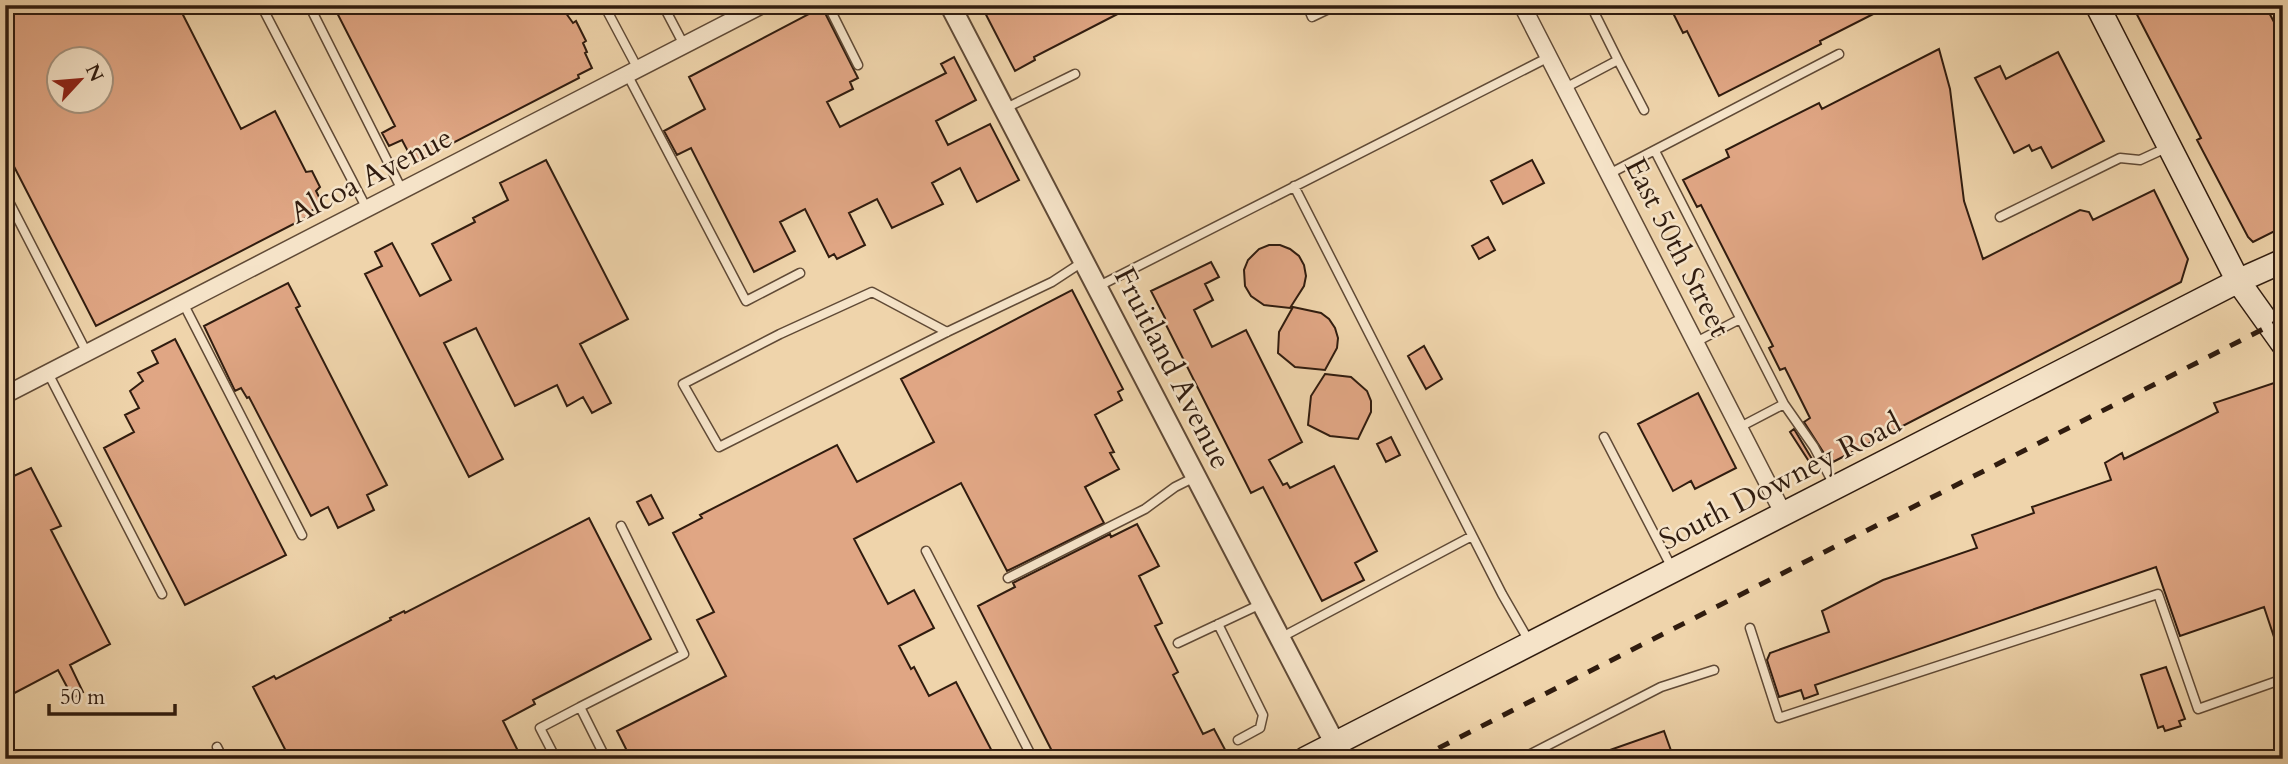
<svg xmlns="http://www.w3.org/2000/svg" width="2288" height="764" viewBox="0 0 2288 764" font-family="Cardo,serif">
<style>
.building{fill:#e0a684;stroke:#301c0f;stroke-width:2;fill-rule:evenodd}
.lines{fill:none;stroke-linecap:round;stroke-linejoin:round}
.service-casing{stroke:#604a36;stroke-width:11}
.minor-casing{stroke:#604a36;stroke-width:19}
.tertiary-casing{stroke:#604a36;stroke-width:23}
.secondary-casing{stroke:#301c0f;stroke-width:26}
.service{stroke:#f5e3c8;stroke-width:8}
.minor{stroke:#f5e3c8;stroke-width:16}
.tertiary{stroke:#f5e3c8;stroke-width:19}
.secondary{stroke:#f5e3c8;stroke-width:23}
.rail{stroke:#301c0f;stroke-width:5;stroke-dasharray:12 12;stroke-linecap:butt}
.labels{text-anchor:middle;stroke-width:5;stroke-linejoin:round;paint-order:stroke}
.street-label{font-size:30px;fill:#301c0f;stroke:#f5e3c8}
</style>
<rect width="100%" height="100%" fill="#efd4ab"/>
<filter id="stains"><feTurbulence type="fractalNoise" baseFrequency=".00286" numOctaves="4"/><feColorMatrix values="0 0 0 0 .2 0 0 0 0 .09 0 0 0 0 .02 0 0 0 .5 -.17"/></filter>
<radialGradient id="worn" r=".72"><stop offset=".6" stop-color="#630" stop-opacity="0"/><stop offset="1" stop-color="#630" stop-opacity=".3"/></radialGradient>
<path class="building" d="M5,5H178L241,129L275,111L306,172L312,171L320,187L316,191L323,205L309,212L311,215L96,326L5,149ZM60,60H102V102H60Z
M333,5H560L573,23L576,21L586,41L583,43L587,52L585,53L592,68L578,75L579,78L414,163L402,140L389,146L382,133L395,126Z
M981,5H1135L1034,57L1035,60L1015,71Z
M1669,5H1891L1820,41L1821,44L1719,96L1687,31L1683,33Z
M2132,5H2265L2283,39V227L2253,242L2248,237L2197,140L2201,138Z
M822,7L858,78L850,82L853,89L827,102L840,127L946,73L941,64L954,57L976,100L936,121L948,145L990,124L1019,180L977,202L960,168L932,183L943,204L892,228L877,199L849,213L865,245L837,259L834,254L829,257L805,209L780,222L795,251L754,272L691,148L677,155L664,131L705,109L689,77Z
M1939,49L1950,89L1964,201L1983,259L2080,210L2089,212L2093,220L2154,190L2188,259L2181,282L1833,462L1832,459L1829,461L1804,422L1810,418L1785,368L1780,370L1769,348L1773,346L1701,205L1697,207L1683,180L1729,157L1726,150L1819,103L1822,109Z
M2058,52L2104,141L2052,168L2041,147L2032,151L2029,145L2014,153L1975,78L2000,66L2006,79Z
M546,160L628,319L580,344L611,403L592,413L583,397L567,406L557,385L515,406L476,328L444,343L503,459L469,477L365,274L382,266L375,252L392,243L420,296L451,280L432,244L475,222L473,218L508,200L500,183Z
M1532,160L1544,183L1503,204L1491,181Z
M1488,237L1495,250L1479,259L1472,246Z
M1269,245H1280L1290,249L1299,256L1304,265L1306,276L1304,286L1290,308L1264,305L1251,296L1245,286L1244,270L1248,260L1259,249Z
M1211,262L1219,277L1205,284L1213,300L1194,310L1212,347L1246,330L1302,442L1269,460L1283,485L1287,483L1290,488L1334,466L1377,551L1355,563L1364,580L1322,601L1263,487L1251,493L1163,319L1165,318L1151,291Z
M288,283L300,306L296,308L387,485L367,495L374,510L338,528L328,507L311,516L249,397L247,398L241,388L235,391L204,326Z
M1072,290L1123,389L1118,392L1122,400L1095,415L1114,452L1110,453L1119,469L1085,487L1104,523L1007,571L961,483L854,539L888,604L914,590L934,628L899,646L911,669L914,667L929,696L956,682L996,759H631L617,731L726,676L697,620L714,612L673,533L702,518L700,515L837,445L857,482L934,442L901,379Z
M1293,307L1321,313L1329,319L1335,328L1338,338L1337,348L1325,370L1295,367L1278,353L1279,332Z
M175,339L286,555L185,605L104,448L134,432L125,415L139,408L130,391L143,381L138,373L158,363L152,351Z
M1424,346L1442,379L1426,389L1408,356Z
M1325,374L1351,377L1367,391L1371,401V412L1358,439L1330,436L1308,425L1311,396Z
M2274,383L2283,410V654L2280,655L2264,607L2180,636L2156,567L1815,685L1818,694L1804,699L1801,690L1779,697L1767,660L1770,653L1829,632L1822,611L1883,580L1977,548L1972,535L2034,513L2032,507L2111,480L2105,463L2122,453L2124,459L2218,412L2214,403Z
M1698,393L1736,468L1695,489L1691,481L1673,491L1638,424Z
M1794,429L1815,464L1812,466L1790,432Z
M1391,437L1400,455L1386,462L1377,444Z
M31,468L61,526L51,530L110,644L70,665L83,692L73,698L58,670L5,698V480Z
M651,495L663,518L649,525L637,502Z
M589,518L651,639L533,700L535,704L503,721L522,759H290L253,687L274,676L276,679L391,620L390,618L404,611L405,613Z
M1137,524L1159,566L1139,576L1162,623L1155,626L1178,672L1173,675L1203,734L1214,729L1230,759H1056L978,606L1015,587L1013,583L1110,534L1111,537Z
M2166,667L2185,719L2179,721L2181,726L2165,731L2163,726L2158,728L2141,675Z
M1664,731L1674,759H1590V757Z"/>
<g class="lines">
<g class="service-casing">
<path id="service" d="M261,5L367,209
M309,5L402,190
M604,5L638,69
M663,5L684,45
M828,5L858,65
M1307,5L1312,17L1337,5
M666,11L678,5
M1618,60L1644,110
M627,74L746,301L800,273
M1565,88L1618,60L1595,14
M1004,109L1075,74
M1655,151L1784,404L1814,447L1834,485
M1609,174L1839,54
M1294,186L1502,594L1529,641
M5,194L87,353
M2000,217L2120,158L2140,160L2166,148
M1097,287L1549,57
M183,303L302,535
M947,332L872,292L780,334L683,384L719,447L947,332L1052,282L1084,261
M1696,342L1740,319
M48,373L162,594
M1740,427L1784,404
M1604,437L1672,568
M926,551L1033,759
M1008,578L1145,509L1175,487L1195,477
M1218,624L1263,715L1260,728L1238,740
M1750,628L1779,718L2158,594L2198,709L2283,679
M1282,637L1472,536
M1178,643L1261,604
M217,747L223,759
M556,759L540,728L580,707
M606,759L580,707L684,654L621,526
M1521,759L1661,687L1714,670"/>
</g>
<g class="minor-casing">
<path id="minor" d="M1522,5L1784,515
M5,395L762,5"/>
</g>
<g class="tertiary-casing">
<path id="tertiary" d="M950,5L1343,759"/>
</g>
<g class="secondary-casing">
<path id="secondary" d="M2097,5L2238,281L2283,344
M1305,759L2238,281L2283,261"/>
</g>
<use href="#service" class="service"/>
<use href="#minor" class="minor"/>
<use href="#tertiary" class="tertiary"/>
<use href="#secondary" class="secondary"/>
<path class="rail" d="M1417,759L2283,319"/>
</g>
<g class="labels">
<g class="street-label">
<text transform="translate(371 175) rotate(-27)" y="10">Alcoa Avenue</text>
<text transform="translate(1678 247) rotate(63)" y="10">East 50th Street</text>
<text transform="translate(1173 368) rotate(63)" y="10">Fruitland Avenue</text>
<text transform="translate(1780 481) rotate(-27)" y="10">South Downey Road</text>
</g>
</g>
<rect width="2288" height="764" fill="none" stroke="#efd4ab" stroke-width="28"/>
<rect x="7" y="7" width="2274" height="750" fill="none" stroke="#301c0f" stroke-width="3.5"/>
<rect x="14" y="14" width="2260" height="736" fill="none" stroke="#301c0f" stroke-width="2"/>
<g transform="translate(80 80) rotate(64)"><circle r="33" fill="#f5e3c8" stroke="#a6937e" stroke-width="2"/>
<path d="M0-5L12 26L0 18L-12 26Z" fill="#8f2418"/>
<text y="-10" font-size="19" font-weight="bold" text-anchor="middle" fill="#301c0f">N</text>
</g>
<path d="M49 704v10h126v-10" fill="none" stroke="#301c0f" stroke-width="3.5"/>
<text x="60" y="704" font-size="21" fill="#301c0f" stroke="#f5e3c8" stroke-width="5" paint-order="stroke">50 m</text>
<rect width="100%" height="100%" filter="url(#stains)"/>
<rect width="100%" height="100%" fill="url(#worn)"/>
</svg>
